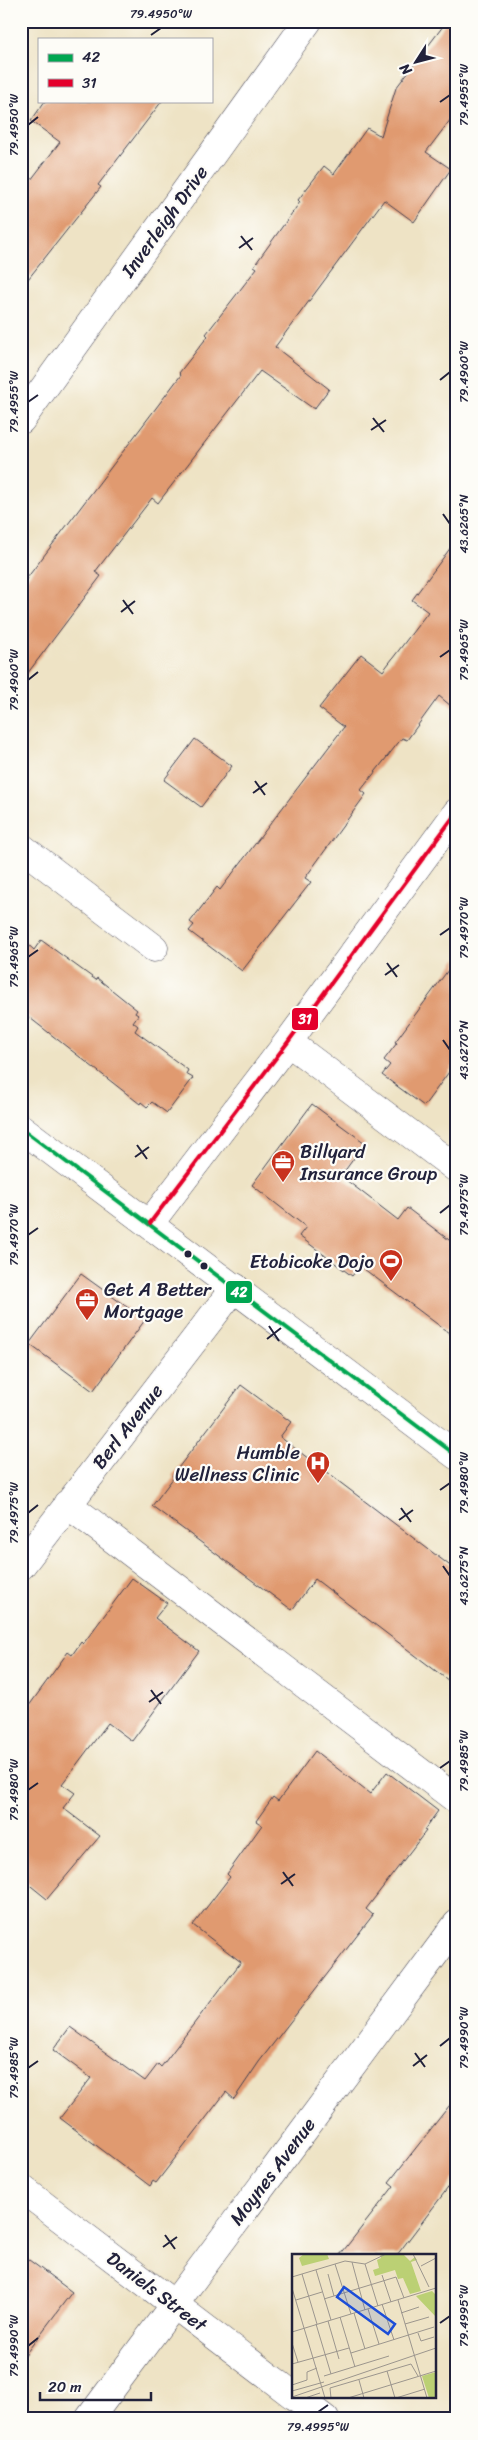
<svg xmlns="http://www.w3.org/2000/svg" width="478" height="2440" viewBox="0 0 478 2440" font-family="Sriracha,sans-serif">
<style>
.building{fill:#e09a70}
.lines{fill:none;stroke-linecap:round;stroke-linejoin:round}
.minor-casing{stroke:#413f50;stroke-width:29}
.major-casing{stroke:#413f50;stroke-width:29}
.minor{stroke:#fff;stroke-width:28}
.major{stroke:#fff;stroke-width:28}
.bus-1-casing{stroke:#fdfcf7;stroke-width:8}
.bus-2-casing{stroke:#fdfcf7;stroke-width:8}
.bus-1{stroke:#00a651;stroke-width:4}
.bus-2{stroke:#e4002b;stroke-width:4}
.ticks{fill:none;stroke:#22223b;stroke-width:2}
.bus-dot{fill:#22223b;stroke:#fdfcf7;stroke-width:2}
.labels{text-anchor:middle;stroke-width:4.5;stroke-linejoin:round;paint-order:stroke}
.street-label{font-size:19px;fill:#22223b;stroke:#fdfcf7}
.poi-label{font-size:19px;fill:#22223b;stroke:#fdfcf7;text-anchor:start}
.inset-road{fill:none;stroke:#9c968e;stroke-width:1}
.view{fill:#1d4ed8;fill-opacity:0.15;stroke:#1d4ed8;stroke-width:2.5}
.inset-edge{fill:none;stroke:#22223b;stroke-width:2.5}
.line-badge{stroke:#fdfcf7;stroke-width:2}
.badge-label{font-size:14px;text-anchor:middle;font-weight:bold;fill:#fff}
.neatline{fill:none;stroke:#22223b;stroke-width:2}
.ticks-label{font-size:12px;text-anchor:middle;fill:#22223b}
</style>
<rect width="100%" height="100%" fill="#fdfcf7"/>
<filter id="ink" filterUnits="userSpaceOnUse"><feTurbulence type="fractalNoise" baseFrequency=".02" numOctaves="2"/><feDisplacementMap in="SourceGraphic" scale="10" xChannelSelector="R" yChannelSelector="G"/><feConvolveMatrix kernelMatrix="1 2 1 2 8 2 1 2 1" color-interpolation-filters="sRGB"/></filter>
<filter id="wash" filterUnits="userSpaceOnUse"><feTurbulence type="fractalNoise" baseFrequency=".0096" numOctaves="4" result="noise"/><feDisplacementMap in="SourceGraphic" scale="20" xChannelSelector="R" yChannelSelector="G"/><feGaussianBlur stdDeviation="1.12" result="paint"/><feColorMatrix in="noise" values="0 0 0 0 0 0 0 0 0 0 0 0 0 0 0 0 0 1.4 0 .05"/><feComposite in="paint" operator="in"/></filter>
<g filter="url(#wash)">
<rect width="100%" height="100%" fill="#eee3c5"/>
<g id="blocks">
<path class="building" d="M447,21H457V111L426,152L451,169L414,222L384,200L275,347L329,389L314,409L260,371L158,503L152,498L95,572L101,576L21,682V586L181,375L179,373L208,336L206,334L257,268L254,266L300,202L298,200L324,166L334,174L367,128L381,136L396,88Z
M45,101H162L98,185L101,187L21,288V193L60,142L31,121Z
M457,539V711L439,696L407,740L402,738L361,790L366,794L305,878L311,882L242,971L189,931L194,925L190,922L217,887L220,890L344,727L319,708L361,654L383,671L428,612L412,600Z
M195,739L232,766L201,807L164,780Z
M21,938L34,950L41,940L96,980L97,978L137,1010L135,1013L138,1015L133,1022L138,1026L135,1031L188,1070L186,1074L193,1078L167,1113L152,1102L147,1107L141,1102L140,1104L21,1011Z
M457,958V1061L424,1106L382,1075L390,1065L384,1060L397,1043L395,1042Z
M312,1104L365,1143L341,1176L398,1220L407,1208L457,1246V1339L360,1266L352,1276L299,1236L306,1227L252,1185Z
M81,1274L145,1320L93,1391L29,1344Z
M241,1385L291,1422L280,1437L457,1571V1687L315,1579L292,1610L152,1506L174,1477L172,1476Z
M132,1578L167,1603L155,1618L199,1651L132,1741L108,1723L62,1784L75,1793L63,1808L100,1836L47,1899L21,1878V1732L30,1718L23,1714L68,1652L72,1655L81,1642L83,1644Z
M315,1751L370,1794L387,1772L438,1811L424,1830L426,1831L366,1909L373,1915L259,2062L234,2099L226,2092L156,2183L153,2181L150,2186L60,2118L91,2078L53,2050L70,2027L145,2081L158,2064L161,2067L241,1962L193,1925L230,1877L227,1874L262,1825L256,1821L273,1797L278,1801Z
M457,2096V2176L397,2255H340L394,2186L389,2182Z
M21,2254L72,2292L21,2360Z"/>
</g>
</g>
<g filter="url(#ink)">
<use href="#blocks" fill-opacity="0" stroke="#413f50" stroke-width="1"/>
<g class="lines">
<g class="minor-casing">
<path id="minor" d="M21,420L308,21
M21,847L154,948
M288,1042L457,1169
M150,1223L288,1042L457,812
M67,1504L457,1800
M21,1566L235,1287
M21,2188L293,2395
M295,2396L325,2419
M89,2419L457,1924"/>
</g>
<g class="major-casing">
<path id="major" d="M21,1128L457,1456"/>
</g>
<use href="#minor" class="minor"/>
<use href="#major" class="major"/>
<g class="bus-1-casing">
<path id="bus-1" d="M21,1128L457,1456"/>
</g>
<g class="bus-2-casing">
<path id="bus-2" d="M150,1223L288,1042L457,812"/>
</g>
<use href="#bus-1" class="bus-1"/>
<use href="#bus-2" class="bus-2"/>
</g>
</g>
<path class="ticks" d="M151,35L161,28M440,102L450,95M28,125L38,117M241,236L252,250M239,248L253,238M440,380L450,372M28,402L38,395M373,418L384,432M371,430L386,420M443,514L450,524M123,600L133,614M121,612L135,601M440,657L450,650M28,680L38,672M255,781L265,795M253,793L267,783M440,935L450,928M28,957L38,950M387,963L397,977M385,975L399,965M443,1040L450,1050M137,1145L147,1159M135,1157L149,1147M440,1213L450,1205M28,1235L38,1228M269,1326L279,1341M267,1339L281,1328M440,1490L450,1483M401,1508L411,1522M28,1513L38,1505M399,1520L413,1510M443,1566L450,1576M151,1690L161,1704M149,1702L163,1692M440,1768L450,1761M28,1790L38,1783M283,1872L293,1886M281,1884L295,1874M440,2046L450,2038M415,2053L425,2067M413,2066L427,2055M28,2068L38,2061M165,2235L175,2249M163,2247L177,2237M440,2323L450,2316M28,2346L38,2338M318,2412L328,2405"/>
<defs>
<g id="office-pin" transform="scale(1.25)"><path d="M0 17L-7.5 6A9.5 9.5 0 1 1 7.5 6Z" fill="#c8321e" stroke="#fdfcf7"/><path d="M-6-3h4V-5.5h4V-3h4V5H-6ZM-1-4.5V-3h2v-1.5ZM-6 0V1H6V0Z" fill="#fff"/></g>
<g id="stadium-pin" transform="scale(1.25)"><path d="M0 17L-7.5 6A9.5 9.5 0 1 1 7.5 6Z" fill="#c8321e" stroke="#fdfcf7"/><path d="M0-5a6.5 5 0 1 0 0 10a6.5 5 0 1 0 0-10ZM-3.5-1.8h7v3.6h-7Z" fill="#fff"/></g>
<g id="hospital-pin" transform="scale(1.25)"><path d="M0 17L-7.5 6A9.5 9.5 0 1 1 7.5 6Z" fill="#c8321e" stroke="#fdfcf7"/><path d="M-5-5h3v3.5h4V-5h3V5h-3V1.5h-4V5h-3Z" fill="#fff"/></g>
</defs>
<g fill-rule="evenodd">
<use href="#office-pin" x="283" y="1162"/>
<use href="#stadium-pin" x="391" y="1261"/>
<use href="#office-pin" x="87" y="1300"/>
<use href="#hospital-pin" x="318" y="1463"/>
</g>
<g class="bus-dot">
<circle cx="188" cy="1254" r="4.5"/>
<circle cx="204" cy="1266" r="4.5"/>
</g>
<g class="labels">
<g class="street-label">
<text transform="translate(164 221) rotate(-54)" y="7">Inverleigh Drive</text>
<text transform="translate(127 1426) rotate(-52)" y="7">Berl Avenue</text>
<text transform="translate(272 2171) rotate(-53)" y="7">Moynes Avenue</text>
<text transform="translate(157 2291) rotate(37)" y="7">Daniels Street</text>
</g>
<g class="poi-label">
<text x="300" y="1158">Billyard<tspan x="300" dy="22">Insurance Group</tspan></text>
<text x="374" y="1268" text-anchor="end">Etobicoke Dojo</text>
<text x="104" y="1296">Get A Better<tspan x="104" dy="22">Mortgage</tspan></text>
<text x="300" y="1459" text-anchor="end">Humble<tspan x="300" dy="22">Wellness Clinic</tspan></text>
</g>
</g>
<g transform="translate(292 2254)">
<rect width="144" height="144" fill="#eee3c5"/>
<path d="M12,0H35L37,5L10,12L7,4ZM88,0H111L118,7L123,3L125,6L119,8L129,37L118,40L111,24L106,25L103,16L83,22L81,16L87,14L85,6L89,4ZM140,37L144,41V63L124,42ZM144,118V144H137L130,122Z" fill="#bbd074"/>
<path class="inset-road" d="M121,0L137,33M60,8L73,56M43,10L59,60M73,10L86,52M129,12L144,4M24,16L39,66M10,20L25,70M36,20L42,42M90,21L99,48M0,23L53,7L73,10L94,0M0,34L33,144M32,45L104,23L112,44M4,46L30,38M106,46L135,144M90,50L102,86M76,55L87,90M62,59L73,95M109,59L127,53M48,63L63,113M36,67L47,105M24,70L39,120M113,70L137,63M0,78L144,34M126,79L129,87L142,83M0,89L6,108M59,99L142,73M0,110L57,94M95,117L103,144M32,122L97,102M67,126L72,144M0,131L15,126V118L25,114M0,137L32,128M0,143L144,94M13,144L28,139M39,144L38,134L119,110L126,122M56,144L144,117M104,144L133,135"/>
<path class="view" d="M52,33L103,70L96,80L45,43Z"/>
<rect width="144" height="144" class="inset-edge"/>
</g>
<g class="line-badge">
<rect x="291" y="1007" width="28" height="24" rx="5" fill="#e4002b"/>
<rect x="225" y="1280" width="28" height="24" rx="5" fill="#00a651"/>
</g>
<g class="badge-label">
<text x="305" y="1024">31</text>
<text x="239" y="1297">42</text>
</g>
<rect width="478" height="2440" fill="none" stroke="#fdfcf7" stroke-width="55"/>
<rect x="38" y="38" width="175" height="65" fill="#fdfcf7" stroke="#a5a5ac"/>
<rect x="48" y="54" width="25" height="8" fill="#00a651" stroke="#a5a5ac"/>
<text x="82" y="62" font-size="15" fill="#22223b">42</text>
<rect x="48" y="79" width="25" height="8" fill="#e4002b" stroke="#a5a5ac"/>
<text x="82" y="88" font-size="15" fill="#22223b">31</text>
<g transform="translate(416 62) rotate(234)" stroke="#fdfcf7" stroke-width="4" paint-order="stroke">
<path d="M0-4L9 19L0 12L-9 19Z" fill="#22223b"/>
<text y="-8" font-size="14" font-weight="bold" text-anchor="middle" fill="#22223b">N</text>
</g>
<path d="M40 2392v8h111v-8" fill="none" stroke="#22223b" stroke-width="2.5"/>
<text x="48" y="2392" font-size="15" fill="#22223b" stroke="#fdfcf7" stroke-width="4" paint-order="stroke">20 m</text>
<rect x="28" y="28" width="422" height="2384" class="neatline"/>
<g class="ticks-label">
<text x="161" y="18">79.4950°W</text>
<text transform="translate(464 95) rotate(-90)" y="4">79.4955°W</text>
<text transform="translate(14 125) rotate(-90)" y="4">79.4950°W</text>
<text transform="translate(464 372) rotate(-90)" y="4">79.4960°W</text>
<text transform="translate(14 402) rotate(-90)" y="4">79.4955°W</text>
<text transform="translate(464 524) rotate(-90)" y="4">43.6265°N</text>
<text transform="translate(464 650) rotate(-90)" y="4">79.4965°W</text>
<text transform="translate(14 680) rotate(-90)" y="4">79.4960°W</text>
<text transform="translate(464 928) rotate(-90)" y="4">79.4970°W</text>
<text transform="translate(14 957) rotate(-90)" y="4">79.4965°W</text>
<text transform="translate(464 1050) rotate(-90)" y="4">43.6270°N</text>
<text transform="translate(464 1205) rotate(-90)" y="4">79.4975°W</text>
<text transform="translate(14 1235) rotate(-90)" y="4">79.4970°W</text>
<text transform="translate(464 1483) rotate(-90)" y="4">79.4980°W</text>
<text transform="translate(14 1513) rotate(-90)" y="4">79.4975°W</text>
<text transform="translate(464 1576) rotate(-90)" y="4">43.6275°N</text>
<text transform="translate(464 1761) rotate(-90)" y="4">79.4985°W</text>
<text transform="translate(14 1790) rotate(-90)" y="4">79.4980°W</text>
<text transform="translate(464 2038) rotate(-90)" y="4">79.4990°W</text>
<text transform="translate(14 2068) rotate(-90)" y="4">79.4985°W</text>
<text transform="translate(464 2316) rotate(-90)" y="4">79.4995°W</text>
<text transform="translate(14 2346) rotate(-90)" y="4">79.4990°W</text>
<text x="318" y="2431">79.4995°W</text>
</g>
</svg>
